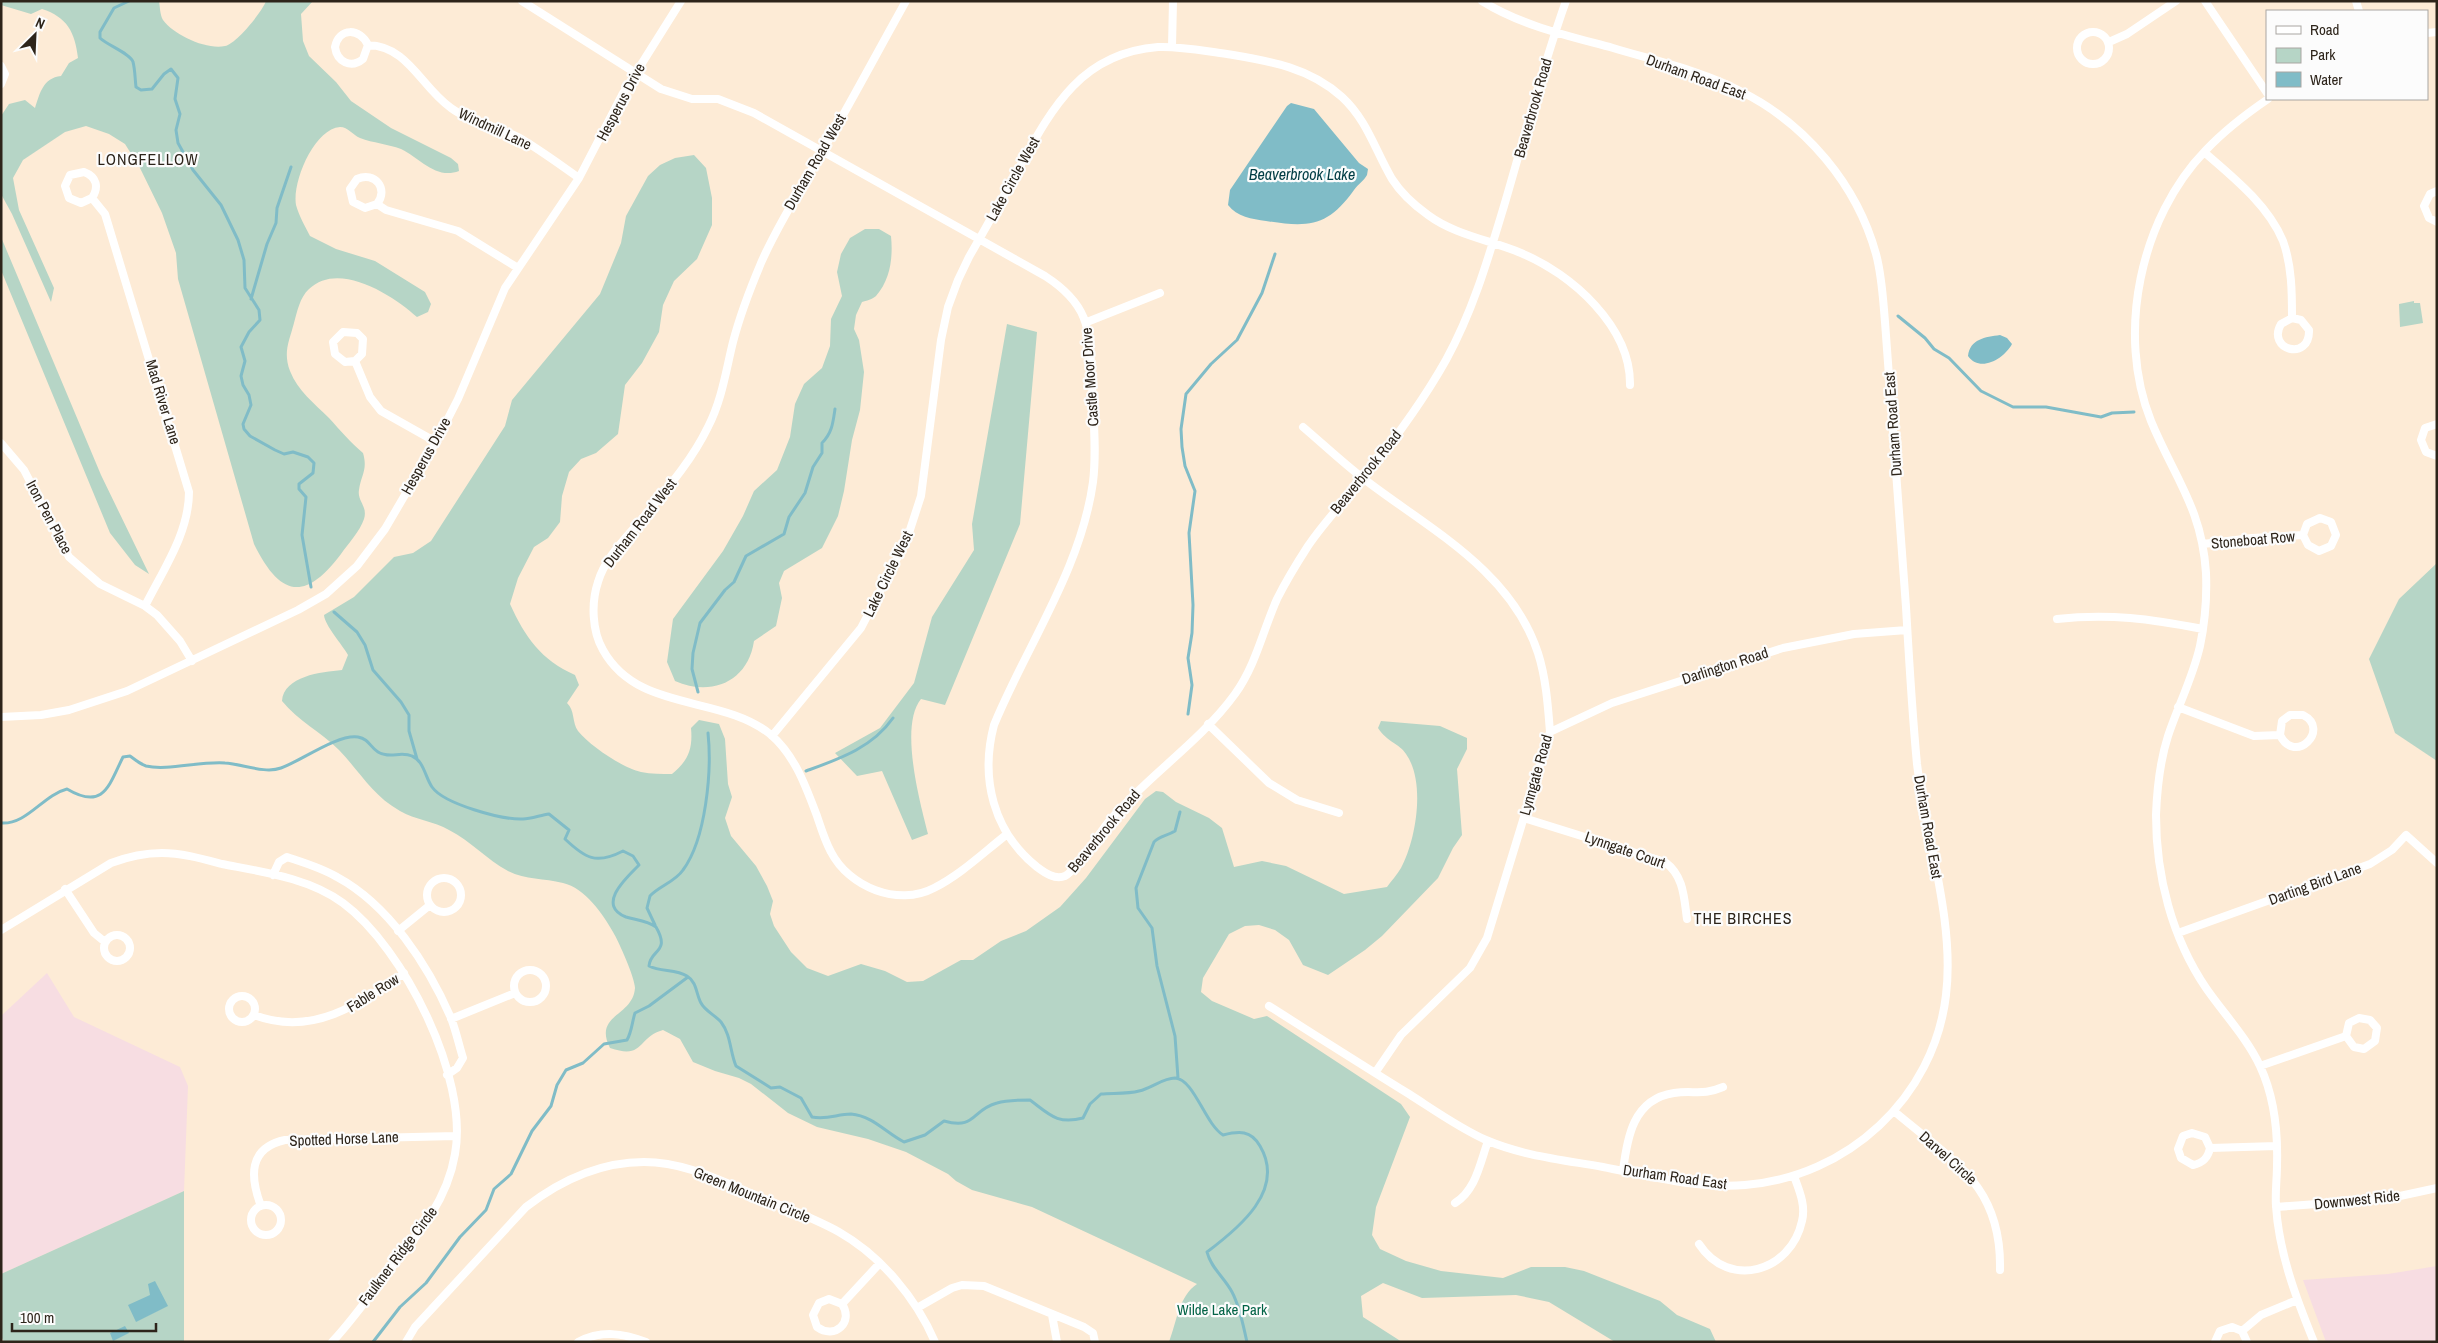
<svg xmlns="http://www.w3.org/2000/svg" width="2438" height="1343" viewBox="0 0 2438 1343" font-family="'Archivo Narrow',sans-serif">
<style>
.education{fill:#f7dde2}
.green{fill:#b6d5c6}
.water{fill:#80bcc7}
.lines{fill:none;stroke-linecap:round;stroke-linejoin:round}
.stream{stroke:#80bcc7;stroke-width:3}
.street{stroke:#fff;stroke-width:8}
.labels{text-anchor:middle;stroke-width:4.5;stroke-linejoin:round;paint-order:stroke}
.street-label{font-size:15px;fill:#2d241a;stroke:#fcfcfc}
.park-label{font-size:15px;fill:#026346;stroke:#fcfcfc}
.neighbourhood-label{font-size:16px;letter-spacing:1px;fill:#2d241a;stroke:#fcfcfc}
.water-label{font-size:16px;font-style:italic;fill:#013c44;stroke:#fcfcfc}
</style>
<rect width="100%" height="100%" fill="#fdebd6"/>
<path class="education" d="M47,973L74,1017L180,1067L188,1086L184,1191L1,1274V1016Z
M2437,1266V1342H2326L2303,1280L2388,1274Z"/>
<path class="green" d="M1,1H159C160,7 160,15 163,20C174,35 206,50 225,46C236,44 262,12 266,1H313L301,14L303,41L309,56L336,82L351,101L391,128L451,158L458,164L459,171C436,180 420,158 401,149C388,144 373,143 360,138C353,135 348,127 340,127C314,129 292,182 296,205C299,216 305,226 310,236L336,249L375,261L425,292L431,304L428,312L417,317C394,296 339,260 309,289C300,297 297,312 294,323C289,342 283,352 290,371C298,391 314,403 329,418C340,430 351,443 363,453C368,470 361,475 359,490C357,501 368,506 364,519C360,531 348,544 341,554C305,602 280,597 254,544L178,279L176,253L162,213L140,168L125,144L109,134L86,126L65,132L23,160L13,178L19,210L54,288L51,302L12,214L1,194V116L9,104L25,100L35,108C40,93 43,78 61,76L69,63L78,58C75,32 67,17 42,9L31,14L1,5Z
M694,155L706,168L712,198V225L697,259L674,281L663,305L659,332L642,363L625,385L618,434L596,453L581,459L569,472L562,496L560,522L548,538L534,547L518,578L510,604C525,637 541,660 575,675L579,685L567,703C575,710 572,723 578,731C590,746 623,768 641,772C651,774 662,774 672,774C688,761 693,749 691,728L699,720L719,724L725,739L728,784L732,797L725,818L731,836L756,866L767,886L773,901L770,914L774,926L791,952L807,968L828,976L861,964L885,971L907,982L923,981L961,960H973L1001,941L1026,931L1060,907L1086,878L1145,799L1156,791L1163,792L1176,802L1209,818L1222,828L1234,867L1262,861L1286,866L1344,894L1387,887C1391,881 1397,875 1401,868C1416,840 1426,782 1406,754C1400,744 1387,742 1378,728L1381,721L1440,726L1467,738V749L1457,769L1462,835L1453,848L1438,878L1382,936L1365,950L1328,975L1303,965L1289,940L1275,930L1259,925L1245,926L1229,934L1203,978L1201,992L1212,1001L1254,1019L1267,1016L1401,1104L1410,1117L1376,1207L1372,1235L1380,1249L1406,1261L1441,1271L1503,1278L1531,1267H1565L1584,1271L1660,1301L1677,1315L1710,1329L1716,1342H1615L1549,1302L1516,1295L1422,1298L1383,1283L1361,1296L1363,1317L1402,1342H1169C1177,1321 1179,1296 1197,1284L1032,1207L972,1190L956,1181L948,1174L906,1152L868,1139L817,1127L788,1113L751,1084L739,1078L715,1071L693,1062L680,1039L663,1030C637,1037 645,1060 610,1048C593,1014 633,1017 635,988C635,978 619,942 613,932C603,914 585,888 563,883C544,878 526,880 508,871C487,860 471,841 449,830C434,821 415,820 400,811C372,795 361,773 339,750C321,732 298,721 282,701C284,676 321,672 342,670L348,655C342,644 325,626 324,615L354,597L394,557L413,553L431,541L505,426L512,400L600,294L621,243L626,216L648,176L660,165L675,158Z
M865,229H879L891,236C893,256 891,279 876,296C873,299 866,301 862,302L856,315L854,329L859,340L864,372L860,410L852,440L844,491L838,516L822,548L784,571L779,583L782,598L776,626L754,641C748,682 711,697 675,681L667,662L673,619L723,551L743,516L754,491L777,470L790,437L795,404L804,384L822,368L830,346L831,319L842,296L837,272L841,254L850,238Z
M1,237L101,475L149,574L135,565L110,533L1,270Z
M2414,301V303H2420L2423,323L2400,327L2399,304Z
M1007,324L1037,332L1020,524L945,705L921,699C899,726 920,802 928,834L912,840L882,771L857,776L835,753L880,728L914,683L932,617L974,550L972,524Z
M2437,563V761L2395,733L2369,659L2399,599Z
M184,1191V1342H4L1,1336V1274Z"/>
<path class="water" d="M1291,103L1314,109L1359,163L1368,169L1367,175C1364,181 1358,184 1354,190C1328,226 1310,228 1266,221C1252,219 1237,217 1228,205L1230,190L1287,106Z
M2000,335L2007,338L2012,344C2004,359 1980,373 1968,356C1970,339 1985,337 2000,335Z
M155,1281L168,1306L136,1322L128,1305L150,1295L148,1284Z
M125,1326L129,1333L113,1341L110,1333Z"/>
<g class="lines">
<path class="stream" d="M129,1L114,8L100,32V38C107,45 131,54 133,62C135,69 135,79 136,87L141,90L152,89L164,74L171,69L178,78L175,99L180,114L176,130L178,143L193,170L221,205L238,240L244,260L245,288L259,310L260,320L249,332L241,347L245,361L241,376L243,385L249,395L251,405L243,424L244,429L250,436L275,450L284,454L293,452L308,457L314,463L313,473L299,484V489L306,497L302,535L311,587
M251,299L267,244L276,223L277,208L291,167
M1898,316L1925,338L1934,349L1949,358L1981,391L2013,407H2046L2101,417L2112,413L2134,412
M334,612L357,632L365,645L373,670L401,702L409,715V731L417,759
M698,692L692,669L693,653L700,623L725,590L734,582L746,556L784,534L789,517L805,493L813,467L822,453V443C832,433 833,423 835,409
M1188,714L1192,685L1188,658L1192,633L1193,605L1189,533L1195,491L1185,466L1182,447L1181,429L1186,394L1211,364L1237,340L1262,293L1275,254
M806,771C839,759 872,748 893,718
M1,823C27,825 43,795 67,789C104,811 109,785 123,757L130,756C134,759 140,764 146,766C167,771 201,761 225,763C242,764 265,774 281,768C301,761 337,734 358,737C369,739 370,747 378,752C389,759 401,751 412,756C424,761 425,777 432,787C444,804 502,820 523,819C531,819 541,815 549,814L569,830L565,839C585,858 596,865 623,851L633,856L639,865C626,878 596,905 626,917C636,920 648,921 656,927C671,953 650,949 649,966C661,972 676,969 687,976C697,982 696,994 701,1003C705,1011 715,1015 721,1022C731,1035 730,1052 736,1066L771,1088L780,1087L801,1098L812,1117C828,1120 837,1114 851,1114C873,1116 886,1133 904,1142L925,1135L944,1121C976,1130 971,1110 997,1103C1007,1100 1019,1100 1030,1100C1049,1114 1057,1125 1083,1118L1090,1104L1101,1094C1113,1093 1128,1094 1139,1091C1152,1088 1163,1078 1175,1078C1194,1079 1205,1124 1223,1135C1239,1131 1251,1130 1260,1146C1286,1190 1239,1228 1207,1252C1211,1268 1224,1277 1232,1292C1240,1307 1243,1325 1247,1342
M655,925L647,908L650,896C659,886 675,882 683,870C706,839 712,771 708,733
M1178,1078L1175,1036L1157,966L1152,928L1138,908L1136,888L1154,842C1160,836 1167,836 1175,831L1180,812
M373,1342L400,1307L426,1283L460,1237L486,1210L494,1189L511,1174L532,1131L551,1106L557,1085L566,1070L583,1063L604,1044L627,1040C632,1031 632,1022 635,1013L649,1006L688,977"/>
<path class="street" d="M522,1L661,89L692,99H718L754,113L1045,276C1093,307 1089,333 1092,384C1093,416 1097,450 1093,482C1081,569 1027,645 994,725C980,778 993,832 1037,867C1045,873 1055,880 1065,876C1075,872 1101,830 1111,819C1149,775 1201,741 1235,694C1256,665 1263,630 1277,599C1286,581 1297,563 1308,546C1325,521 1346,499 1366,475C1395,439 1423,401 1446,360C1473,311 1488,259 1504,206C1524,138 1542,68 1566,1
M906,1C878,51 851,102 822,152C801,189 778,224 761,263C750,289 740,315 733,342C726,370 722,400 708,427C691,462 666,490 641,520C625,539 605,558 598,582C591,603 592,631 603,650C638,713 720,694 770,734C795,755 806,787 817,816C821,828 825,841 831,852C849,887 898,907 934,888C960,875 983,853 1006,835
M2205,1L2267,93
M2356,1L2359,11
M2077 48a16 16 0 1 1 32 0a16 16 0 1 1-32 0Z
M2427,33L2437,32
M2109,42L2127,34L2176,1
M368,45L363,59C351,69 337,62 335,47C339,27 360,28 368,45C408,46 421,87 451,108C470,122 496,126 518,137C539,149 559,164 579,178
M1172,47L1173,1
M1,66L5,74L1,84
M2268,99C2246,114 2224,131 2206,150C2140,218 2116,334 2151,421C2174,477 2202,508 2206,573C2207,597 2205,622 2200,646C2193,677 2178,706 2168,736C2160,761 2157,789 2156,815C2156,876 2172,938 2206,988C2224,1014 2247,1038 2260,1066C2274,1096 2278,1132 2277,1165C2277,1179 2275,1192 2276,1206C2279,1253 2296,1298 2314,1342
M2204,152C2233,177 2268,205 2283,241C2292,266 2292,293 2292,318L2301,320L2309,330C2310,362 2266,350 2281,324L2292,318
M2437,191L2430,194L2424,206L2429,218L2437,222
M92,198L81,203L69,198L65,186L70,175L84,172C97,177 99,187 92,198L105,214L189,492C189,533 163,570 145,606
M377,204L365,208L353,202L350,189L357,179C375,171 389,189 377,204L386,210L458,231L518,268
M1087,322L1160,293
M355,361L345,362L335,354L333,342L343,332L357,333L363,339L362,354L355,361L370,397L381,411L436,442
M2437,424L2425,428L2421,440L2426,452L2437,456
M1303,427C1323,444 1343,463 1364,479C1429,529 1511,570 1538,653C1546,678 1548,706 1550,732L1487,938L1470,968L1401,1035L1375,1073
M1,443L24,470L69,557L100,584L145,606L157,615L180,641L192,661
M2203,544L2252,538L2303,535L2307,524L2320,518L2331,522L2336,535L2331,546L2319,551L2308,545L2303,535
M2057,619C2109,613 2151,619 2203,629
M2178,707L2254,736L2280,735C2295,766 2331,729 2303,715H2290L2282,721L2280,735
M1,717L41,715L69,710L127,691L298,610L326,594L357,566L385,529L436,442L458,399L505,288L579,178L622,95L681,1
M1208,724L1269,783L1297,800L1339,813
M1550,732L1612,703L1783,648L1854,634L1907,630
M772,736L861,628L907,539L921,496L941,340L948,307L958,280L969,257C986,227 1003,198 1019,168C1052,108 1081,53 1158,47C1181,46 1204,51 1227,54C1269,61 1309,67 1342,97C1367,120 1375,150 1392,179C1401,193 1414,205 1428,215C1455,235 1490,240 1521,253C1572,274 1631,327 1630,385
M1524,818L1665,862C1684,876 1684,898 1687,919
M273,875L279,862L287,857C305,863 322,868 337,877C389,905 428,965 451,1018C456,1031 459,1045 463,1058L457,1068L447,1075
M427 895a17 17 0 1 1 34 0a17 17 0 1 1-34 0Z
M65,889L94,933L105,942
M1,930L111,863C127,857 144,853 162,853C182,853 203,859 222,864C263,872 309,878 343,903C404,948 469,1078 455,1154C447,1203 414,1240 384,1277C367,1299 351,1322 332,1342
M398,931L430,905
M2178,933L2370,864L2392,850L2406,835L2437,863
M104 948a13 13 0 1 1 26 0a13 13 0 1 1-26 0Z
M514 986a16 16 0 1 1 32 0a16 16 0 1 1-32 0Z
M229 1009a13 13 0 1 1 26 0a13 13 0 1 1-26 0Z
M1269,1006C1315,1035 1362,1065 1409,1094C1434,1110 1459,1128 1486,1140C1523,1156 1564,1160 1603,1167C1649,1176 1698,1189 1745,1185C1847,1177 1934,1098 1946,995C1955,922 1926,837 1917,764C1912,712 1909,659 1906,607C1899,512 1892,417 1885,322C1883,299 1882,276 1876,254C1857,185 1806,124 1742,92C1703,71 1656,61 1613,48C1569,36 1522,26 1482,1
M254,1015C312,1037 358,1005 404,973
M451,1019L515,993
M2260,1066L2346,1036L2349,1023L2359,1018L2370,1020L2377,1028L2375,1041L2364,1049L2354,1047L2346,1036
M1895,1112C1953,1161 2002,1185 2000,1270
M2210,1148L2205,1137L2192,1133L2183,1136L2178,1149L2181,1158L2193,1165C2203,1163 2208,1158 2210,1148L2277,1146
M1623,1171C1627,1138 1633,1099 1674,1093C1694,1090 1702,1096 1723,1087
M1455,1203C1476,1190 1480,1163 1488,1141
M251 1220a15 15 0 1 1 30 0a15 15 0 1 1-30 0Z
M261,1206C250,1177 248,1148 285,1140L456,1136
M2276,1207L2386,1199L2437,1188
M1699,1244C1729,1290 1791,1272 1802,1221C1806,1205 1799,1190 1794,1176
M842,1304L829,1299L819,1303L813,1315L817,1327C835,1340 854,1322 842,1304L880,1263
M917,1308L952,1288L962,1285L984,1286L1084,1327L1093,1333L1095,1342
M1052,1315L1057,1342
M2242,1331L2261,1315L2297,1300
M406,1342L415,1327L526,1207C561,1180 600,1162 644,1162C683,1162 717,1179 753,1194C781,1206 812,1217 839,1232C881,1256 916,1298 935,1342
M578,1342C601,1330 623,1333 646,1342
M2215,1342L2220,1331L2232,1327L2242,1331L2247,1342"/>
</g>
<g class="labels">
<g class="street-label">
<text transform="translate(1696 77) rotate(20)" y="5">Durham Road East</text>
<text transform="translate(621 102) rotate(-62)" y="5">Hesperus Drive</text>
<text transform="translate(1533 108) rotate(-74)" y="5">Beaverbrook Road</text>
<text transform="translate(495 129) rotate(25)" y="5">Windmill Lane</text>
<text transform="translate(815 162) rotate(-60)" y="5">Durham Road West</text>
<text transform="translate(1013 179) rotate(-61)" y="5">Lake Circle West</text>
<text transform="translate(1090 377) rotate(-94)" y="5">Castle Moor Drive</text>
<text transform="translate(163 402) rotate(73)" y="5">Mad River Lane</text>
<text transform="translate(1893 424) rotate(-94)" y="5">Durham Road East</text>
<text transform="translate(426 456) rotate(-61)" y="5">Hesperus Drive</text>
<text transform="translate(1366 472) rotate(-51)" y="5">Beaverbrook Road</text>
<text transform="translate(49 517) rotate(62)" y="5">Iron Pen Place</text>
<text transform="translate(640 523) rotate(-52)" y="5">Durham Road West</text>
<text transform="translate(2253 540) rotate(-5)" y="5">Stoneboat Row</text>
<text transform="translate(888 574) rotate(-64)" y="5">Lake Circle West</text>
<text transform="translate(1725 666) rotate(-18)" y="5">Darlington Road</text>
<text transform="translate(1536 775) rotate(-74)" y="5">Lynngate Road</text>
<text transform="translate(1928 827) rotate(80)" y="5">Durham Road East</text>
<text transform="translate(1104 831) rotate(-50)" y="5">Beaverbrook Road</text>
<text transform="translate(1625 850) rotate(19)" y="5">Lynngate Court</text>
<text transform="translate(2315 884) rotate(-20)" y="5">Darting Bird Lane</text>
<text transform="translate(373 993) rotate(-32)" y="5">Fable Row</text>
<text transform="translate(344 1139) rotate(-2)" y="5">Spotted Horse Lane</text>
<text transform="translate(1948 1158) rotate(42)" y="5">Darvel Circle</text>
<text transform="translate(1675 1177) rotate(8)" y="5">Durham Road East</text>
<text transform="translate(752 1195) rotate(22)" y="5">Green Mountain Circle</text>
<text transform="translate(2357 1200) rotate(-6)" y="5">Downwest Ride</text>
<text transform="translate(398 1256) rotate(-53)" y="5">Faulkner Ridge Circle</text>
</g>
<g class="park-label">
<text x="1222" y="1315">Wilde Lake Park</text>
</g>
<g class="neighbourhood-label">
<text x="148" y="165">LONGFELLOW</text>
<text x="1743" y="924">THE BIRCHES</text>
</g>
<g class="water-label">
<text x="1302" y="180">Beaverbrook Lake</text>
</g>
</g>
<rect width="2438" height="1343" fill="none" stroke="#2d241a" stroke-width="5"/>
<rect x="2266" y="10" width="162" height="90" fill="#fcfcfc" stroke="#a9a6a2"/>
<rect x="2276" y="26" width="25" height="8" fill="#ffffff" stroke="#a9a6a2"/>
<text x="2310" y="35" font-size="15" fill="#2d241a">Road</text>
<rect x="2276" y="48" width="25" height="15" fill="#b6d5c6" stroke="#a9a6a2"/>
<text x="2310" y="60" font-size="15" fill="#2d241a">Park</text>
<rect x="2276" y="72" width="25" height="15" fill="#80bcc7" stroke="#a9a6a2"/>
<text x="2310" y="85" font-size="15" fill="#2d241a">Water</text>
<g transform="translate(35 35) rotate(24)" stroke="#fcfcfc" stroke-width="4" paint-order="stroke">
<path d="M0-4L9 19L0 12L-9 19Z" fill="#2d241a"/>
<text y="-8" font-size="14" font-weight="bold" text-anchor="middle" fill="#2d241a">N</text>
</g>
<path d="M12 1323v8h144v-8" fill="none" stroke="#2d241a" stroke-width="2.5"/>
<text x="20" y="1323" font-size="15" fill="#2d241a" stroke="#fcfcfc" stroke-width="4" paint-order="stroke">100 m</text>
</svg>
